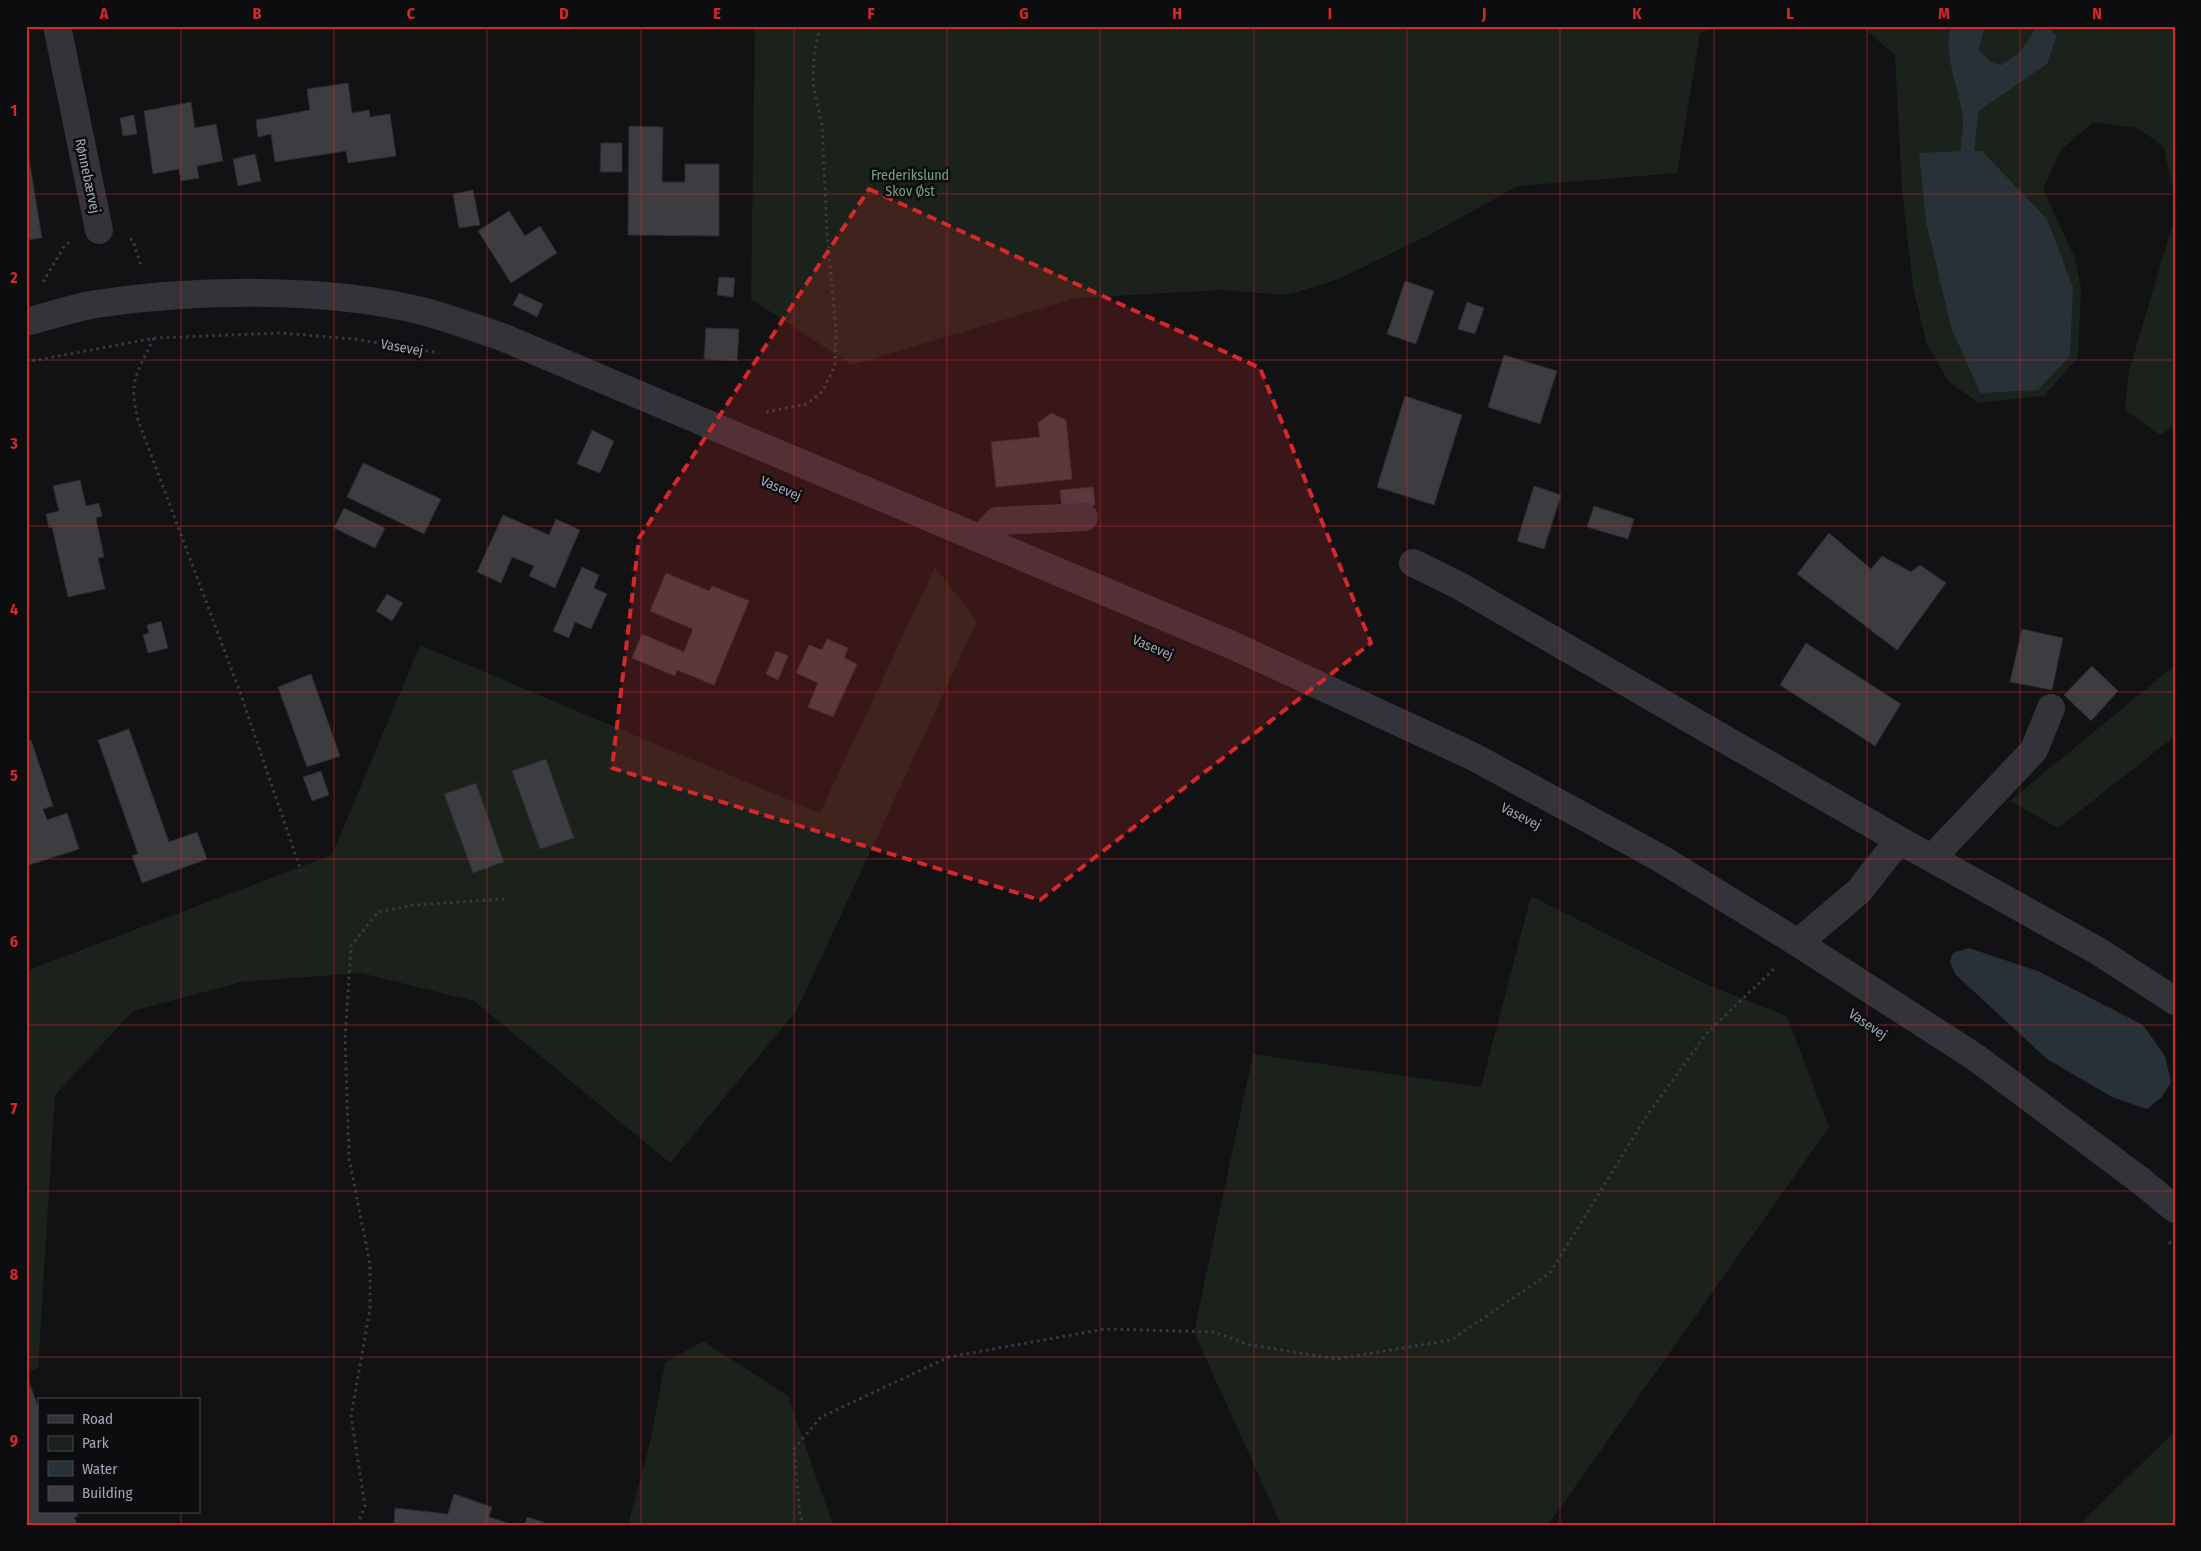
<svg xmlns="http://www.w3.org/2000/svg" width="2201" height="1551" viewBox="0 0 2201 1551" font-family="'Fira Sans Condensed',sans-serif">
<style>
.green{fill:#1a221b}
.water{fill:#283038}
.building{fill:#3c3c41;stroke:#2c2c30}
.lines{fill:none;stroke-linecap:round;stroke-linejoin:round}
.path{stroke:#393a40;stroke-width:3;stroke-dasharray:2.5 4;stroke-linecap:butt}
.minor{stroke:#333339;stroke-width:28}
.marked{fill:#d62828;fill-opacity:0.2;stroke:#d62828;stroke-width:4;stroke-dasharray:10 6;stroke-linejoin:round}
.grid{fill:none;stroke:#d62828;stroke-width:1;stroke-opacity:0.55}
.labels{text-anchor:middle;stroke-width:5;stroke-linejoin:round;paint-order:stroke}
.park-label{font-size:14px;fill:#78a27c;stroke:#0d0d0f}
.street-label{font-size:14px;fill:#a2a7b5;stroke:#0d0d0f}
.neatline{fill:none;stroke:#d62828;stroke-width:2}
.grid-label{font-size:16px;text-anchor:middle;font-weight:bold;fill:#d62828}
</style>
<rect width="100%" height="100%" fill="#121214"/>
<path class="green" d="M755,26H1716L1700,33L1677,173L1518,186L1435,232L1339,279L1287,295L1220,290L1075,298L852,365L751,299Z
M1861,26H1951C1941,51 1962,93 1963,120C1963,130 1961,141 1960,151L1919,154L1974,151L1979,111L2047,64L2057,36L2048,26H2175V201L2164,147L2138,128L2093,122L2061,150L2043,189L2074,256L2081,287L2078,357L2044,396L1979,403L1949,382L1927,345L1913,287L1902,190L1895,55Z
M1985,26H2037L2020,52L2001,65L1991,62L1979,50Z
M2175,216V425L2160,435L2125,410L2129,371Z
M935,567L977,621L797,1010L670,1163L474,1001L361,973L241,982L133,1011L55,1095L38,1368L26,1373V971L332,855L420,645L820,813Z
M2175,665V736L2058,828L2010,801Z
M1531,896L1706,984L1787,1016L1829,1127L1548,1525H1281L1194,1332L1253,1054L1481,1087Z
M703,1341L788,1396L833,1525H628L650,1443L665,1363Z
M2175,1431V1525H2079Z"/>
<path class="water" d="M1951,26H1985L1979,50L1991,62L2001,65L2020,52L2037,26H2048L2057,36L2047,64L1979,111L1974,151H1982L2047,219L2073,287L2070,356L2038,390L1980,393L1951,327L1926,222L1919,153L1960,151C1961,141 1963,130 1963,120C1961,93 1941,51 1951,26Z
M1969,948L2038,971L2143,1025L2165,1056L2171,1082L2162,1097L2147,1109L2112,1097L2047,1059L1955,974L1950,962L1953,953Z"/>
<path class="building" d="M348,83L352,113L369,110L370,117L390,114L396,156L348,163L346,151L275,162L271,134L258,137L256,120L310,110L307,89Z
M191,102L195,128L216,124L223,161L197,166L199,178L181,181L179,169L153,174L144,111Z
M134,115L137,134L123,136L120,118Z
M629,126L663,127L662,182H685V164H719V236L628,235Z
M26,141L42,238L26,240Z
M601,143H622V172H600Z
M255,154L261,181L238,186L233,159Z
M473,190L480,225L459,228L453,194Z
M509,211L525,236L540,226L557,253L511,283L478,231Z
M719,277L735,278L733,297L717,295Z
M1405,281L1434,291L1416,344L1387,334Z
M519,293L543,304L537,317L513,305Z
M1467,302L1484,308L1475,334L1458,329Z
M706,328L739,329L737,361L704,359Z
M1504,355L1557,371L1540,424L1488,407Z
M1405,396L1462,415L1434,505L1377,487Z
M1051,413L1066,420L1072,479L996,487L991,442L1040,437L1038,423Z
M592,430L614,441L600,473L577,464Z
M363,463L441,499L424,534L347,497Z
M80,480L86,506L99,503L102,516L96,518L104,557L98,558L105,589L68,597L52,527L49,528L46,514L59,511L53,486Z
M1534,486L1561,495L1544,549L1517,541Z
M1093,487L1095,505L1062,508L1060,490Z
M1594,506L1634,519L1628,539L1587,527Z
M344,508L385,528L375,548L334,528Z
M503,515L549,535L556,519L580,530L555,588L529,576L534,566L512,557L501,583L477,572Z
M1829,533L1871,569L1882,556L1911,572L1920,565L1946,583L1897,650L1797,574Z
M582,567L599,575L594,588L607,594L591,629L575,622L569,638L553,631Z
M666,573L709,591L712,586L749,601L714,685L677,670L675,676L632,658L642,634L684,652L693,629L650,611Z
M387,594L403,603L392,621L376,611Z
M161,621L168,648L148,653L143,635L149,633L147,625Z
M2022,629L2063,638L2052,690L2010,682Z
M827,639L848,648L844,658L857,664L833,717L808,707L818,683L796,673L809,645L822,650Z
M1806,643L1901,704L1875,746L1780,685Z
M776,651L788,656L778,680L766,674Z
M2092,666L2118,691L2091,721L2064,695Z
M311,674L340,756L307,767L278,687Z
M129,729L169,842L197,832L207,859L142,883L132,856L138,854L98,740Z
M31,740L53,806L43,809L47,820L67,813L79,849L26,866V742Z
M546,759L574,838L540,849L512,771Z
M321,771L329,795L312,801L303,777Z
M476,783L504,862L473,873L444,794Z
M26,1374L39,1409V1512H76L78,1516L74,1517L77,1525H27L26,1522Z
M454,1494L492,1507L489,1517L514,1525H394L395,1508L448,1514Z
M527,1517L551,1525H525Z"/>
<g class="lines">
<path class="path" d="M130,239L133,240L141,266
M43,282L65,245L70,242
M154,338C137,373 128,381 138,420L240,692L301,871
M26,362L155,338L280,333L355,339L439,353
M766,412L807,404L823,391L835,365L836,332L827,231L822,125L813,84L814,56L820,26
M2169,1242L2175,1247
M357,1525L365,1506L351,1416L370,1309V1264L349,1158L345,1039L351,946L378,912L413,905L504,899
M806,1525L800,1517L794,1449L821,1417L949,1357L1105,1329L1214,1332L1250,1345L1337,1359L1451,1340L1550,1273L1646,1117L1707,1033L1776,967"/>
<path class="minor" d="M57,26L99,230
M26,322C49,316 73,308 96,304C195,289 325,287 422,311C449,318 475,328 502,337L1234,646L1474,757L1660,858L1798,943L1975,1057L2141,1181L2175,1209
M982,538L997,521L1084,517
M1413,563L1458,585L1899,840L2098,951L2175,1001
M1932,858L2034,750L2051,708
M1798,943L1859,891L1899,840"/>
</g>
<path class="marked" d="M869,189L1260,368L1371,643L1040,900L612,768L639,538Z"/>
<path class="grid" d="M181,26V1400M334,26V1525M487,26V1525M641,26V1525M794,26V1525M947,26V1525M1100,26V1525M1254,26V1525M1407,26V1525M1560,26V1525M1714,26V1525M1867,26V1525M2020,26V1525M26,194H2175M26,360H2175M26,526H2175M26,692H2175M26,859H2175M26,1025H2175M26,1191H2175M26,1357H2175M181,1512V1525"/>
<g class="labels">
<g class="park-label">
<text x="910" y="180">Frederikslund<tspan x="910" dy="16">Skov Øst</tspan></text>
</g>
<g class="street-label">
<text transform="translate(88 176) rotate(78)" y="5">Rønnebærvej</text>
<text transform="translate(402 347) rotate(10)" y="5">Vasevej</text>
<text transform="translate(781 488) rotate(23)" y="5">Vasevej</text>
<text transform="translate(1153 647) rotate(23)" y="5">Vasevej</text>
<text transform="translate(1521 816) rotate(27)" y="5">Vasevej</text>
<text transform="translate(1868 1024) rotate(34)" y="5">Vasevej</text>
</g>
</g>
<rect width="2201" height="1551" fill="none" stroke="#0d0d0f" stroke-width="55"/>
<rect x="38" y="1398" width="162" height="115" fill="#0d0d0f" stroke="#494b51"/>
<rect x="48" y="1415" width="25" height="8" fill="#333339" stroke="#494b51"/>
<text x="82" y="1424" font-size="15" fill="#a2a7b5">Road</text>
<rect x="48" y="1436" width="25" height="15" fill="#1a221b" stroke="#494b51"/>
<text x="82" y="1448" font-size="15" fill="#a2a7b5">Park</text>
<rect x="48" y="1461" width="25" height="15" fill="#283038" stroke="#494b51"/>
<text x="82" y="1474" font-size="15" fill="#a2a7b5">Water</text>
<rect x="48" y="1486" width="25" height="15" fill="#3c3c41" stroke="#494b51"/>
<text x="82" y="1498" font-size="15" fill="#a2a7b5">Building</text>
<rect x="28" y="28" width="2146" height="1496" class="neatline"/>
<g class="grid-label">
<text x="104" y="19">A</text>
<text x="257" y="19">B</text>
<text x="411" y="19">C</text>
<text x="564" y="19">D</text>
<text x="717" y="19">E</text>
<text x="871" y="19">F</text>
<text x="1024" y="19">G</text>
<text x="1177" y="19">H</text>
<text x="1330" y="19">I</text>
<text x="1484" y="19">J</text>
<text x="1637" y="19">K</text>
<text x="1790" y="19">L</text>
<text x="1944" y="19">M</text>
<text x="2097" y="19">N</text>
<text x="14" y="116">1</text>
<text x="14" y="283">2</text>
<text x="14" y="449">3</text>
<text x="14" y="615">4</text>
<text x="14" y="781">5</text>
<text x="14" y="947">6</text>
<text x="14" y="1114">7</text>
<text x="14" y="1280">8</text>
<text x="14" y="1446">9</text>
</g>
</svg>
